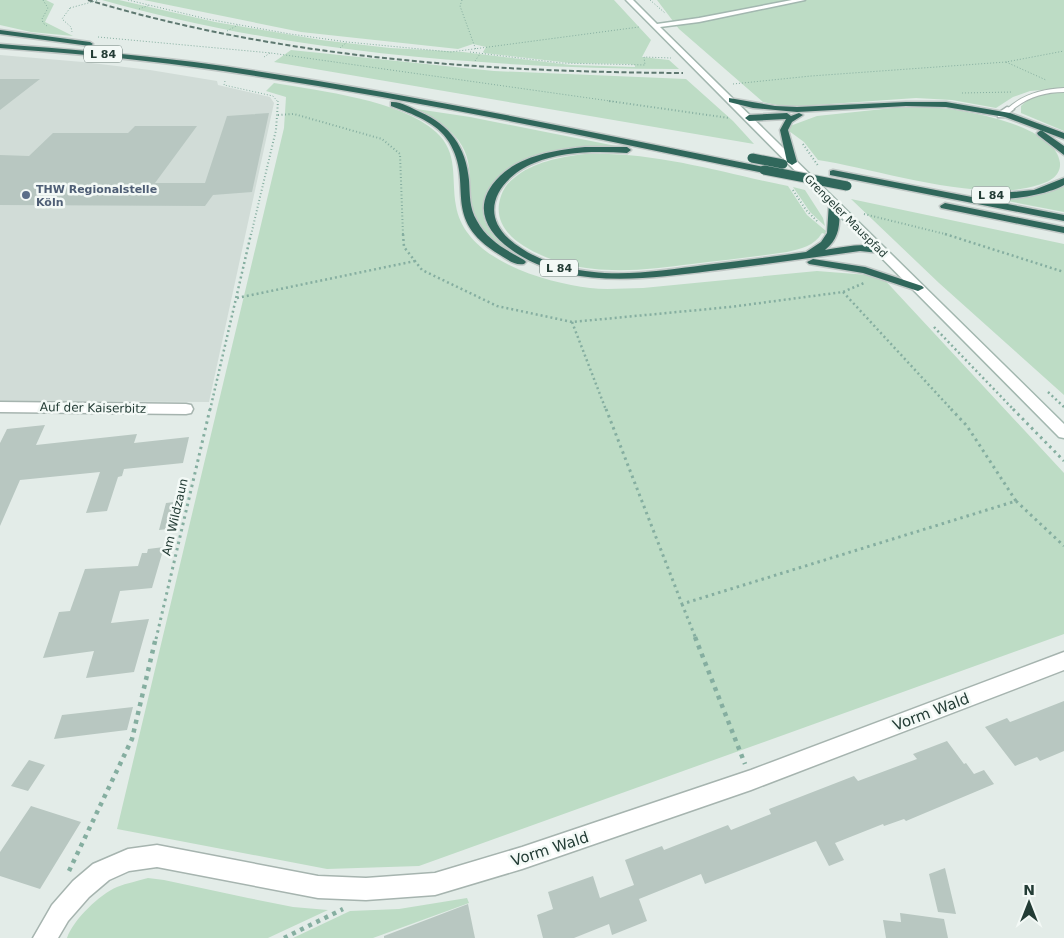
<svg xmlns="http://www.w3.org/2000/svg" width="1064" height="938" viewBox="0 0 1064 938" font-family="'DejaVu Sans',sans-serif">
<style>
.built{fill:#d1dcd7}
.green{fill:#bddcc5}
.building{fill:#b8c7c1}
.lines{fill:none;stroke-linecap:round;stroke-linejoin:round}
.lane-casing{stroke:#a6b4af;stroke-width:2}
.street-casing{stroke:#a6b4af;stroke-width:3}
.secondary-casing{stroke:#a2b7af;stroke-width:3}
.highway-casing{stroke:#c1c8c6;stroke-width:3}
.path-far4{stroke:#85aea0;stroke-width:1;stroke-dasharray:1 2;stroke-linecap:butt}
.path-far3{stroke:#85aea0;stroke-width:2;stroke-dasharray:1 2.5;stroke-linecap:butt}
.path-far2{stroke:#85aea0;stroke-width:2.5;stroke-dasharray:2 3;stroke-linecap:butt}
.path-far1{stroke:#85aea0;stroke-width:3;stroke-dasharray:2.5 4;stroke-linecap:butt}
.path{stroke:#85aea0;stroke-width:4.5;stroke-dasharray:4 5;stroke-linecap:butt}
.lane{fill:#fff;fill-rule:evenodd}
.street{fill:#fff;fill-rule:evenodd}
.secondary{fill:#fff;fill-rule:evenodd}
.highway{fill:#30675b;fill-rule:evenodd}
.rail{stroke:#5e7870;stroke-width:2;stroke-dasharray:5 2.5;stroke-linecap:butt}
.highway-bridge-casing{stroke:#c1c8c6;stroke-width:11;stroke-linecap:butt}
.path-bridge{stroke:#85aea0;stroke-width:1;stroke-dasharray:1 2;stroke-linecap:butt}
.highway-bridge{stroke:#30675b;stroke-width:9}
.service-dot{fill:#5c6f8a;stroke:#f3f9f6;stroke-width:2}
.labels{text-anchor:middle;stroke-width:5;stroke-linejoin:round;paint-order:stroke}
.shield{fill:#f3f9f6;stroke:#61756f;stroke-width:1}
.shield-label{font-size:11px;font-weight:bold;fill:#233c35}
.far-service-label{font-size:11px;font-weight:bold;fill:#4e5e75;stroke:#f3f9f6;text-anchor:start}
.far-street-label{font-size:11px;fill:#233c35;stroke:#f3f9f6}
.street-label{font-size:12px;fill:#233c35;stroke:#f3f9f6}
.near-street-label{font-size:15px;fill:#233c35;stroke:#f3f9f6}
</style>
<rect width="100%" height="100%" fill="#e3ece8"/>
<path class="built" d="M0,55L83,62L150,70L217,81L218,85L270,97L274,103L209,402L0,401Z"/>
<path class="green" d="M0,0H46L54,4L45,22L73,36L31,32L0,25Z
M102,0H119L215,22L321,40L390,48L463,52L571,65L635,67V65L629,64L570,63L484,53L483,52L486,47L473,44L458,49L301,32L144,0H614L651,40L642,57L669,60L679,69C485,68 289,53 102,0Z
M657,0H1064V88L1030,91L1013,97L996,108L952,100L916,98L786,107L763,102L679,29Z
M291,50L494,71L686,79L733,121L754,144L274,62Z
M274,83C320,91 401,100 436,132C459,153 451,178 456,206C465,260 544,282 590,288C607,290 626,288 643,288L817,271L881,276L1064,473V634L419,866L327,869L117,829L284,128L286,97L266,91Z
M1064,92V131L1021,113V106C1033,94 1049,94 1064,92Z
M927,107C958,108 1056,124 1060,163C1061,176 1049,182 1038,185C982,204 877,169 818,160L804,142L789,131L790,126L817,116L893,108Z
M410,108L470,117L621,147C606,148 591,148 575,149C564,150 517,166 506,172C498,176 493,184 488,192C467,229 517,257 545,267L543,268C517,257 481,242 472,213C467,198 471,182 469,167C465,134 437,120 410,108Z
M585,154C654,151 723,173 788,186L807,215L826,231L825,234L822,233C814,246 801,249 787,252C755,257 724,260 692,264C652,269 608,275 567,264C541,257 494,239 499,204C501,193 505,185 514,178C533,162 560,157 585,154Z
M1064,186V212L992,198L1038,195Z
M793,187L805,190L823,218L825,226L810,212Z
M851,199L1064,244V395L939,283Z
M148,878L164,880L248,898L293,907L328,910L268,938H67C73,920 100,894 117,887C127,883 138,881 148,878Z
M467,898L469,903L373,938H293L350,911L399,909Z"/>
<path class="building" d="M0,79H40L0,110Z
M269,113L252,192L213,195L205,206L0,205V155L29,156L53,133H128L135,126H197L155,183H205L227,116Z
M45,425L36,445L137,434L134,443L189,437L183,463L124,469L122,476L118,477L107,511L86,513L100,472L20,480L0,526V443L7,429Z
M183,501L177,528L159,530L166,503Z
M164,547L152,588L120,591L111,623L149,619L134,672L86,678L94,651L43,658L59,612L70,611L85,569L138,566L142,553H147L148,549Z
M1064,701V751L1040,761L1037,757L1015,766L985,727L1007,718L1010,722Z
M133,707L127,730L54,739L62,715Z
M947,741L964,764L966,763L974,774L984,770L994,784L906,821L904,819L884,826L883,824L835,843L844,860L829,866L816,841L705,884L701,874L639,899L647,921L612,935L609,924L574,938H543L537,915L553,909L548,892L593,876L600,898L634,885L625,860L662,846L664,850L728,825L731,830L771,814L769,809L854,776L858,781L917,759L913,754Z
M29,760L45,765L28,791L11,786Z
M31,806L81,822L40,889L0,876V852Z
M945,868L956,914L938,912L929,874Z
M468,904L475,938H384V936Z
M900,913L944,919L948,938H886L883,920L901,922Z"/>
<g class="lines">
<g class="lane-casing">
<path id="lane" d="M1064,88V92C1044,92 1028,97 1012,110L1007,109C1023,94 1043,89 1064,88Z"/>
</g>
<g class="street-casing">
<path id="street" d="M1007,107L1014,109L1004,117H998V113Z
M0,402L186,404L191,405L193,409L191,413L186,414L0,412Z
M1064,652V670L751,790L522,869L435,895L366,900L318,898L157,867L129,871L109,880L89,897L68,921L58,938H33L52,905L73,881L93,864L128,849L157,845L318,876L366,878L435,873L522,847L751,770Z"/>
</g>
<g class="secondary-casing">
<path id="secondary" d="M626,0H633L657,24L699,18L792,0H805L699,22L660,27L1064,424V438L1059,437Z"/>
</g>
<g class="highway-casing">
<path id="highway" d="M0,30L90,42L93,44L90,46L0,34Z
M0,44C65,49 129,54 194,62C385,88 575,129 764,167L769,170L764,173C575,134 385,93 194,67C129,58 65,53 0,48Z
M729,98L775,106L797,107L906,102H946L1010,113L1064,133V139L1005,117L946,107L906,106L797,112L753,108L729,102Z
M391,102C400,101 412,108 420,112C450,125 466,147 469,180C470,194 469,208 477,221C487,240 506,250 524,260L526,262L524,264C515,266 507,259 500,255C439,218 475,185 449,142C437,122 412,114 391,106Z
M787,113L791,116L799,113L803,115L792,122L788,130L797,162L792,165L787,162L780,130L786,119L749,121L745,118L749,115Z
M1041,130L1064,146V155L1038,135L1037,133Z
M585,147H627L631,150L627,153C596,151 563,151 534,163C502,176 477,210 509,239C525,253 545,262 566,267C611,279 659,271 705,265C739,261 772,257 806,252L821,242L827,233L829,203L834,200L839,203C840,221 841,238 825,250C840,248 873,240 884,250L879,253L860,251C810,258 760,265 710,271C661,277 613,284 564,273C522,264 452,223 500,176C522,155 556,150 585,147Z
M833,170L1064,215V221L830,175V171Z
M1064,178V185C1048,195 989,206 974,194L979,191L1012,192L1034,190Z
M945,203L1064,227V233L941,208L940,206Z
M813,259L865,267L922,286L924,288L918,291L863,273L809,264L807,262Z"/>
</g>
<path class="path-far4" d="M43,0L48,8L42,19L43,23L47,26
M128,0L207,19L290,34L347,42L451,52L639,27
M462,0L460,6L476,50
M650,0L665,13
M70,8L62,19L71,27L72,32
M139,9L150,5
M227,31L238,25
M98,37L271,53L617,102
M340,48L347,42
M470,52L561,63L645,65L644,57L671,58
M264,57L270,53
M475,61L480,54
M1006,62L1046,80
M225,81L224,85L273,96L278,102
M733,84L811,76L1006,62L1064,51
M962,93L1013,92"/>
<path class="path-far3" d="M609,101L729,118
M278,115L294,114L382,139L400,154L403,235
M803,144L819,167
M793,190L806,210L818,222
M864,214L949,235
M251,235L276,130L278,101"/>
<path class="path-far2" d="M403,234L404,247L422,270L497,306L572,322L730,307L843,292L864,283
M945,234L1064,272
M843,292L952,410
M237,298L415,261
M572,322L606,410
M934,327L1014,410
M1048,392L1064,407
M210,410L251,234"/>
<path class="path-far1" d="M606,409L682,604L1016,501L967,426L951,409
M1013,409L1064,461
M1016,501L1064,546
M682,604L696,639
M156,639L210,409"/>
<path class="path" d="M695,637L745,764
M69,871L132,739L156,637
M284,938L343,909"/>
<use href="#lane" class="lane"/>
<use href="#street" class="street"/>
<use href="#secondary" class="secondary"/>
<use href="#highway" class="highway"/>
<path class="rail" d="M88,0C281,58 483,72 683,73"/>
<g class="highway-bridge-casing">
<path id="highway-bridge" d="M752,158L783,164
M764,170L847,186"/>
</g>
<path class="path-bridge" d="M70,8L99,0"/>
<use href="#highway-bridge" class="highway-bridge"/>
</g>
<circle class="service-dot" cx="26" cy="195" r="5"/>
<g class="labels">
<g class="shield">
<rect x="84" y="45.5" width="38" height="17" rx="4"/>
<rect x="972" y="186.5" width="38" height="17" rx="4"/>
<rect x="540" y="259.5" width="38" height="17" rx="4"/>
</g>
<g class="shield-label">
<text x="103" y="58">L 84</text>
<text x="991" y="199">L 84</text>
<text x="559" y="272">L 84</text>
</g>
<g class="far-service-label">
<text x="36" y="193">THW Regionalstelle<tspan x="36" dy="13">Köln</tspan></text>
</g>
<g class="far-street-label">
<text transform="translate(846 216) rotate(45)" y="4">Grengeler Mauspfad</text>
</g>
<g class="street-label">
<text transform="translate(93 408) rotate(1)" y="4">Auf der Kaiserbitz</text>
<text transform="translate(175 517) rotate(-77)" y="4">Am Wildzaun</text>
</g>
<g class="near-street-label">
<text transform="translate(931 712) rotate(-21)" y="5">Vorm Wald</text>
<text transform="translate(550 849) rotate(-18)" y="5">Vorm Wald</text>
</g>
</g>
<g transform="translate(1029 903)" stroke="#f3f9f6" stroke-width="4" paint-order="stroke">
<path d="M0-4L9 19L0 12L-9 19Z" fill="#233c35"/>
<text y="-8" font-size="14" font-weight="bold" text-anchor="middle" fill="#233c35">N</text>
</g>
</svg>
